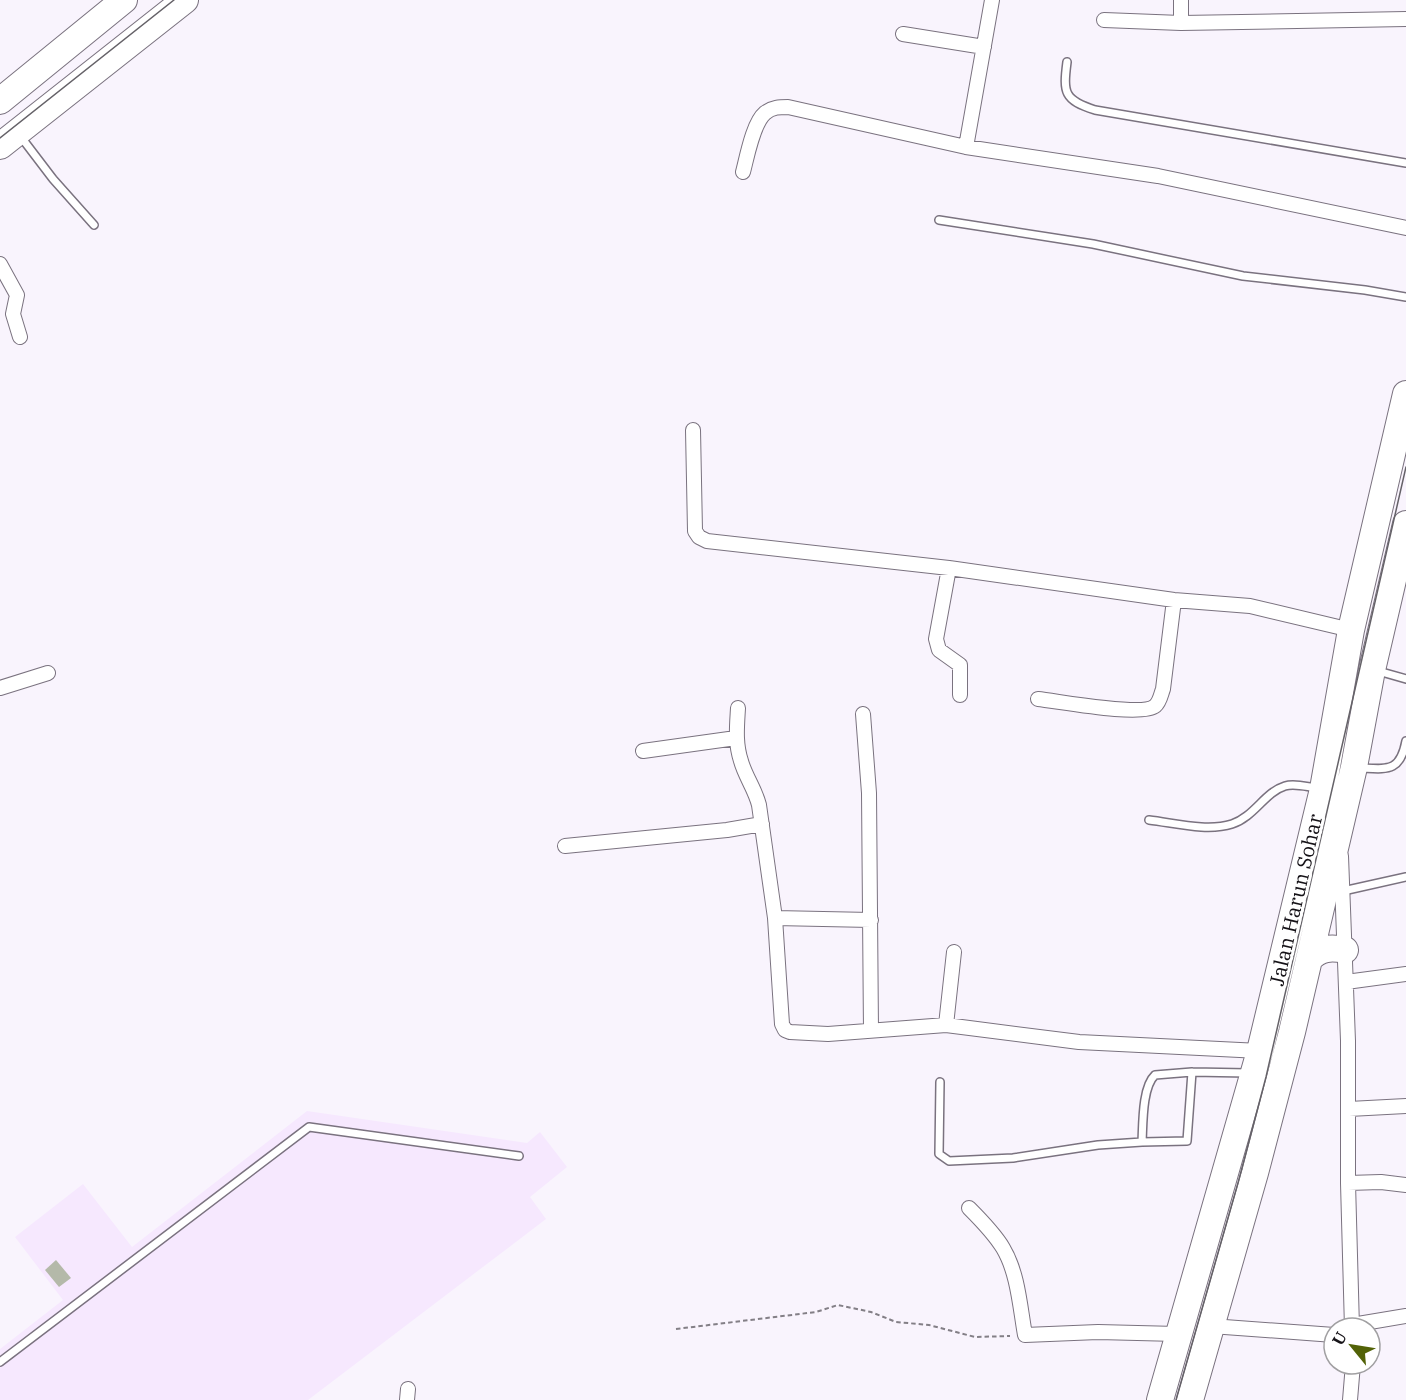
<svg xmlns="http://www.w3.org/2000/svg" width="1406" height="1400" viewBox="0 0 1406 1400" font-family="'IBM Plex Serif',serif">
<style>
.built{fill:#f6e8fe}
.building{fill:#b4b9a9}
.lines{fill:none;stroke-linecap:round;stroke-linejoin:round}
.lane-casing{stroke:#7a727f;stroke-width:10}
.street-casing{stroke:#7a727f;stroke-width:16}
.highway-casing{stroke:#7a727f;stroke-width:28}
.path{stroke:#837f86;stroke-width:2;stroke-dasharray:4.5 3;stroke-linecap:butt}
.lane{stroke:#fff;stroke-width:7}
.street{stroke:#fff;stroke-width:14}
.highway{stroke:#fff;stroke-width:26}
.tram{stroke:#656268;stroke-width:1.5}
.labels{text-anchor:middle;stroke-width:6;stroke-linejoin:round;paint-order:stroke}
.street-label{font-size:20px;fill:#151217;stroke:#fff}
</style>
<rect width="100%" height="100%" fill="#f9f4fd"/>
<path class="built" d="M307,1111L527,1143L540,1132L567,1167L530,1197L546,1219L308,1400H0V1349L63,1300L15,1237L83,1184L132,1247Z"/>
<path class="building" d="M56,1260L71,1278L59,1287L45,1270Z"/>
<g class="lines">
<g class="lane-casing">
<path id="lane" d="M1067,62C1063,93 1064,100 1095,110L1406,163
M21,137L53,179L94,225
M939,220L1093,244L1243,276L1365,290L1406,297
M1378,671L1406,679
M1359,768C1387,769 1400,773 1406,741
M1149,820C1175,823 1207,832 1232,824C1254,817 1265,792 1285,786C1295,783 1307,787 1317,788
M1343,891L1406,877
M940,1082L939,1154L949,1161L1013,1158L1098,1145L1142,1142C1143,1124 1142,1087 1155,1075L1192,1072L1248,1073
M1142,1142L1187,1141L1192,1072
M0,1362L309,1127L519,1156"/>
</g>
<g class="street-casing">
<path id="street" d="M1104,20L1181,23L1406,19
M1181,23V0
M903,34L984,47
M966,147L992,0
M743,172C747,157 753,123 765,113C772,107 780,107 788,107L966,147L1158,176L1406,228
M0,264L17,295L13,314L20,337
M693,430L695,531L699,537L707,541L949,568L1174,600L1250,606L1351,630
M949,568L936,639L939,650L960,665V695
M0,688L48,673
M1038,699C1058,701 1142,717 1155,706C1160,702 1161,694 1163,689L1174,600
M738,708C737,726 735,743 741,761C745,776 755,789 759,805L775,918L782,1024L785,1030L790,1032L828,1034L946,1025L1079,1042L1260,1051
M863,714L869,793L871,1031
M643,751L736,738
M565,846L727,830L762,824
M1341,856L1348,1041V1183L1352,1328
M775,918L871,920
M1346,982L1406,974
M946,1025L954,952
M1349,1109L1406,1106
M1348,1183L1381,1182L1406,1185
M969,1208C981,1220 994,1233 1003,1248C1018,1273 1020,1307 1025,1335L1098,1332L1177,1334
M1352,1325L1406,1316
M1211,1326L1334,1335
M407,1400L408,1389
M1350,1400L1353,1364"/>
</g>
<g class="highway-casing">
<path id="highway" d="M0,101L124,0
M0,146L185,0
M1309,959C1320,948 1330,947 1345,950
M1160,1400L1260,1051L1323,789L1351,630L1406,394
M1190,1400L1255,1173L1292,1032L1354,767L1372,670L1406,524"/>
</g>
<path class="path" d="M676,1329L816,1312L838,1305L871,1312L896,1322L929,1325L975,1337L1010,1336"/>
<use href="#lane" class="lane"/>
<use href="#street" class="street"/>
<use href="#highway" class="highway"/>
<path class="tram" d="M0,138L174,0
M1176,1400L1238,1183L1266,1077L1406,467"/>
</g>
<g class="labels">
<g class="street-label">
<text transform="translate(1296 900) rotate(-77)" y="7">Jalan Harun Sohar</text>
</g>
</g>
<g transform="translate(1352 1346) rotate(300)"><circle r="28" fill="#ffffff" stroke="#a1a0a2" stroke-width="1.5"/>
<path d="M0-4.5L10 22L0 15L-10 22Z" fill="#526207"/>
<text y="-9" font-size="16" font-weight="bold" text-anchor="middle" fill="#151217">U</text>
</g>
</svg>
